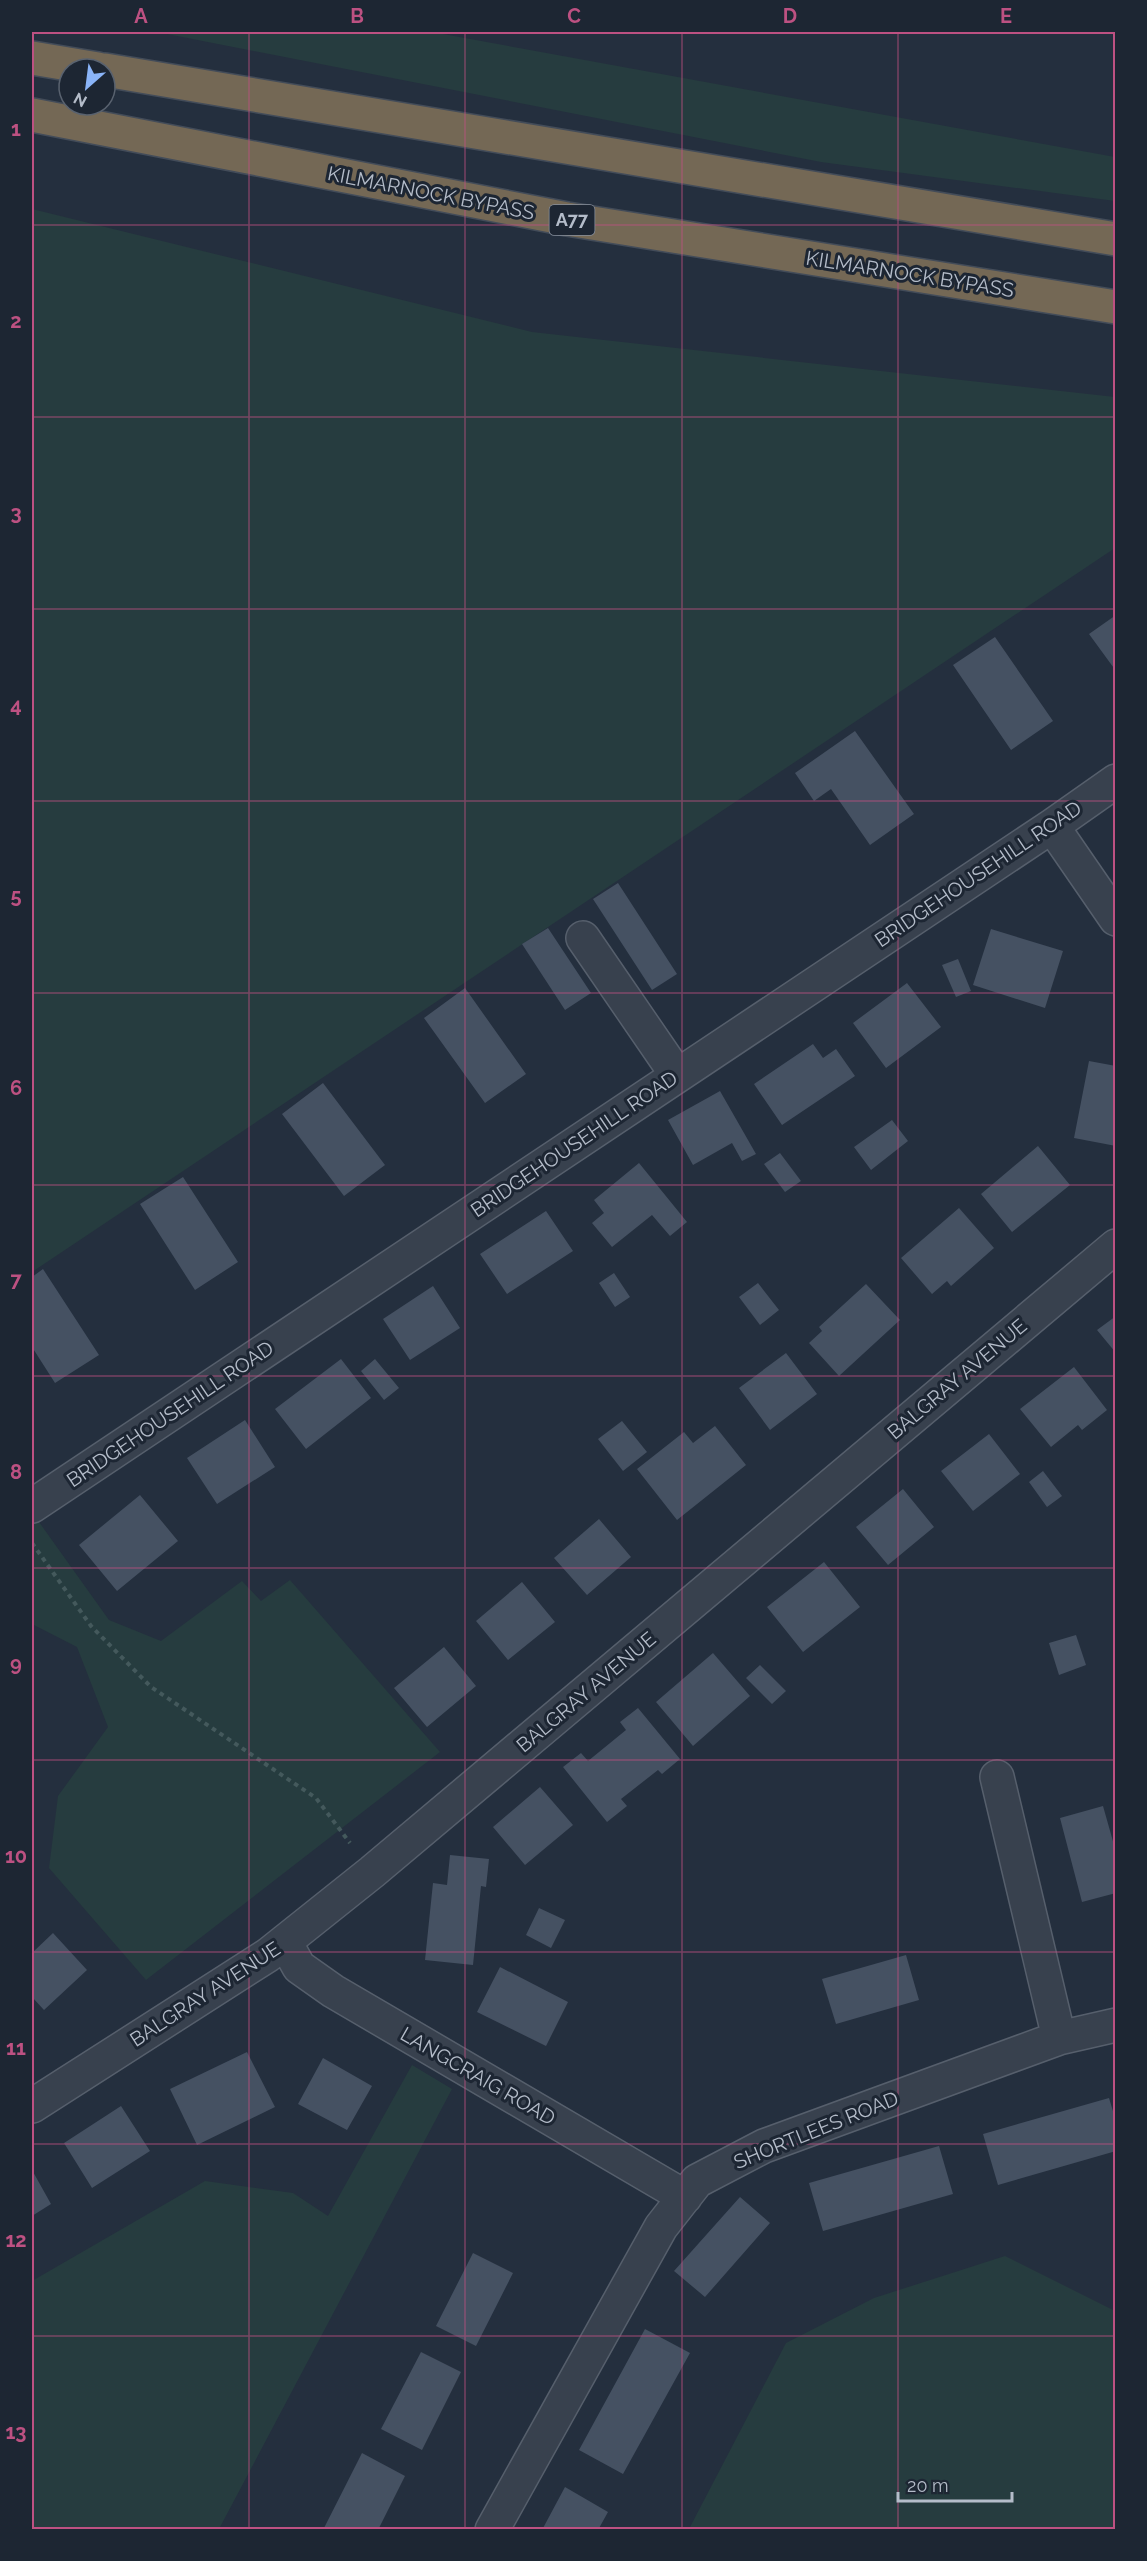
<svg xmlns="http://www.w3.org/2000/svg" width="1147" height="2561" viewBox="0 0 1147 2561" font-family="Raleway,sans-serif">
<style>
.green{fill:#263c3f}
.building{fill:#455162}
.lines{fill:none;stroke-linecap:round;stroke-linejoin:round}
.minor-casing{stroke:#565f6c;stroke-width:36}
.highway-casing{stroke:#434c59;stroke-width:36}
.path{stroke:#44595c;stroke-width:4;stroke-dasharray:4.5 4.5;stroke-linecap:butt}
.minor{stroke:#38414e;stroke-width:33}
.highway{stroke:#746855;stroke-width:33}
.grid{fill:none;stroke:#bd5182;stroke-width:1.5;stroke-opacity:0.55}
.labels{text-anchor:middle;stroke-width:6;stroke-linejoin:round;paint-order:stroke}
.shield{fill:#1d2633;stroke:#878f9c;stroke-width:1.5}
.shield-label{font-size:18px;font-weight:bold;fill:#b4bcc9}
.street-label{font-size:20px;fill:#b4bcc9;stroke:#1d2633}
.neatline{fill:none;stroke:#bd5182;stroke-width:2}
.grid-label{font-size:20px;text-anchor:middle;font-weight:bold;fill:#bd5182}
</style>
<rect width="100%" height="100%" fill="#242f3e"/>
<path class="green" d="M157,32H432L1115,157V201L821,162Z
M32,209L532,332L1115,397V548L32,1272Z
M34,1515L109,1620L161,1641L242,1581L261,1601L290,1580L440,1752L146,1980L49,1868L58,1796L108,1727L77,1647L32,1624V1517Z
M412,2065L452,2089L219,2529H32V2281L205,2181L293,2193L328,2216Z
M1005,2256L1115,2311V2529H689L786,2343L874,2298Z"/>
<path class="building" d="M1116,615V671L1089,634Z
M995,637L1053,721L1011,750L953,665Z
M855,731L914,814L870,845L831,789L814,801L795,773Z
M618,883L677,974L652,990L593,899Z
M548,928L591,993L565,1010L522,944Z
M991,929L1063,951L1045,1008L973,985Z
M958,959L971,991L956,997L942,965Z
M907,983L941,1027L886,1068L853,1023Z
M465,988L526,1074L485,1103L424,1018Z
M813,1044L823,1058L836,1049L855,1076L782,1125L754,1084Z
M1089,1061L1116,1066V1146L1074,1138Z
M323,1083L385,1165L344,1196L282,1114Z
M720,1091L756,1154L742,1161L732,1143L693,1165L668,1120Z
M892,1120L908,1141L871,1170L854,1147Z
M1038,1146L1070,1185L1012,1232L981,1194Z
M780,1153L801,1181L785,1192L764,1164Z
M639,1163L687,1222L670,1236L652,1215L612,1247L592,1223L604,1213L594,1200Z
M183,1177L238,1262L195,1290L140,1204Z
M959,1208L994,1248L951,1286L947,1281L932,1294L901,1258Z
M546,1211L573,1251L507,1294L480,1254Z
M43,1269L99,1355L55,1383L32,1347V1277Z
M614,1273L630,1297L615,1307L599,1283Z
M758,1283L779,1310L760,1325L739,1297Z
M866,1284L900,1320L839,1376L809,1343L822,1331L819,1327Z
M433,1286L460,1328L410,1360L383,1319Z
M1116,1316V1353L1097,1330Z
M786,1353L817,1394L770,1430L739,1388Z
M341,1359L371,1398L306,1449L275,1409Z
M375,1359L399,1388L384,1400L361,1371Z
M1074,1367L1107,1410L1082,1430L1078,1425L1051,1447L1020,1409Z
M245,1420L275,1467L217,1504L187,1458Z
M622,1421L647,1452L623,1471L598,1439Z
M715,1426L746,1465L677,1520L637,1469L684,1432L693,1443Z
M989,1434L1020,1474L973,1511L941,1471Z
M1043,1471L1062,1496L1047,1507L1029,1482Z
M903,1489L934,1527L888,1565L856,1527Z
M140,1495L178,1541L117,1591L79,1545Z
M599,1519L631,1557L587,1595L554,1558Z
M824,1562L860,1607L803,1652L767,1607Z
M522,1582L555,1622L508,1660L476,1621Z
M1076,1635L1086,1665L1059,1675L1049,1643Z
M444,1647L476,1686L427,1727L394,1688Z
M713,1653L750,1696L693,1746L656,1702Z
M760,1665L786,1691L772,1704L746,1678Z
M638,1708L680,1759L662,1774L658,1770L621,1799L627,1806L607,1822L563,1767L581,1753L588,1761L626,1730L620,1722Z
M540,1787L573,1825L525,1865L493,1827Z
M1103,1806L1116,1852V1893L1082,1902L1060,1818Z
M450,1855L489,1859L486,1887L481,1886L473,1965L425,1960L433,1883L447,1885Z
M539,1908L565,1920L551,1948L526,1935Z
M53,1933L87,1970L44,2010L32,1997V1953Z
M906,1955L919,2000L836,2024L822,1979Z
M500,1967L568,2002L546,2046L477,2012Z
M247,2052L275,2107L197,2145L170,2089Z
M323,2058L372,2086L347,2130L298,2104Z
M1109,2098L1116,2121V2151L998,2185L983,2134Z
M121,2106L150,2151L92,2188L64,2143Z
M939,2146L953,2194L823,2231L809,2183Z
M32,2170L51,2204L32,2216Z
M740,2197L770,2223L705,2297L674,2271Z
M473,2253L513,2273L476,2346L436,2326Z
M645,2329L690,2353L623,2474L579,2450Z
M421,2352L461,2372L422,2450L381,2429Z
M362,2453L405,2476L378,2530H323Z
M565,2487L608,2512L598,2530H542Z"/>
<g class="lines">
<g class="minor-casing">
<path id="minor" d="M1052,826L1116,919
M583,938L677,1075
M32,1506L1052,826L1116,781
M997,1777L1059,2038
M285,1942L299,1967L333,1991L685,2197
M32,2106L268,1955L372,1872L1116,1246
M492,2530L661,2227L697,2181L764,2146L1059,2038L1116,2025"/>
</g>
<g class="highway-casing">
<path id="highway" d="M32,58L98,69
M105,70L1116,239
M32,115L567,219L1116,307"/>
</g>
<path class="path" d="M32,1543L91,1626L151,1687L316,1798L350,1843"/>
<use href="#minor" class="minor"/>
<use href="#highway" class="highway"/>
</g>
<path class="grid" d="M249,32V2530M465,32V2530M682,32V2530M898,32V2530M32,225H1116M32,417H1116M32,609H1116M32,801H1116M32,993H1116M32,1185H1116M32,1376H1116M32,1568H1116M32,1760H1116M32,1952H1116M32,2144H1116M32,2336H1116"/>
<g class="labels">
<rect class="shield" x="549.5" y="205" width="45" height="30" rx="4.5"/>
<g class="shield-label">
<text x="572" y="226">A77</text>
</g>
<g class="street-label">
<text transform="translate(431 193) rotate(11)" y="7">KILMARNOCK BYPASS</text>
<text transform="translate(910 274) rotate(9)" y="7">KILMARNOCK BYPASS</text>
<text transform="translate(978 874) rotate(-34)" y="7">BRIDGEHOUSEHILL ROAD</text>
<text transform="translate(574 1144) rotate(-34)" y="7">BRIDGEHOUSEHILL ROAD</text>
<text transform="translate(957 1379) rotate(-40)" y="7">BALGRAY AVENUE</text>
<text transform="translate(170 1414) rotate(-34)" y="7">BRIDGEHOUSEHILL ROAD</text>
<text transform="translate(586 1692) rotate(-40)" y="7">BALGRAY AVENUE</text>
<text transform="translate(205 1994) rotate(-33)" y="7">BALGRAY AVENUE</text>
<text transform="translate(478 2076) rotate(30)" y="7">LANGCRAIG ROAD</text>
<text transform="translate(816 2130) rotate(-22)" y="7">SHORTLEES ROAD</text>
</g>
</g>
<rect width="1147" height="2561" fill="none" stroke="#1d2633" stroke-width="66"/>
<g transform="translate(87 87) rotate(208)"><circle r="28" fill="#1d2633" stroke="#59626f" stroke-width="1.5"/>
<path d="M0-4.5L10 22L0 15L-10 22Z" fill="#8ab4f8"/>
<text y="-9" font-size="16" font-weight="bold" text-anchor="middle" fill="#b4bcc9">N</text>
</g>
<path d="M898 2492v9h114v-9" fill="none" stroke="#b4bcc9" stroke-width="3"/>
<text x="907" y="2492" font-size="18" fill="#b4bcc9" stroke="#1d2633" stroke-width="4.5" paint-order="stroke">20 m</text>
<rect x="33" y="33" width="1081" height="2495" class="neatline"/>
<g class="grid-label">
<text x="141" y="23">A</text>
<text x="357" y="23">B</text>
<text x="574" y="23">C</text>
<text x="790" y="23">D</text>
<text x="1006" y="23">E</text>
<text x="16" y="136">1</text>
<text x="16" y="328">2</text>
<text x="16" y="520">3</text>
<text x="16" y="712">4</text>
<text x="16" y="903">5</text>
<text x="16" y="1095">6</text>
<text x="16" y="1287">7</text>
<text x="16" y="1479">8</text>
<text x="16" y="1671">9</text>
<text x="16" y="1863">10</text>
<text x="16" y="2055">11</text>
<text x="16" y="2247">12</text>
<text x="16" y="2439">13</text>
</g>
</svg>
